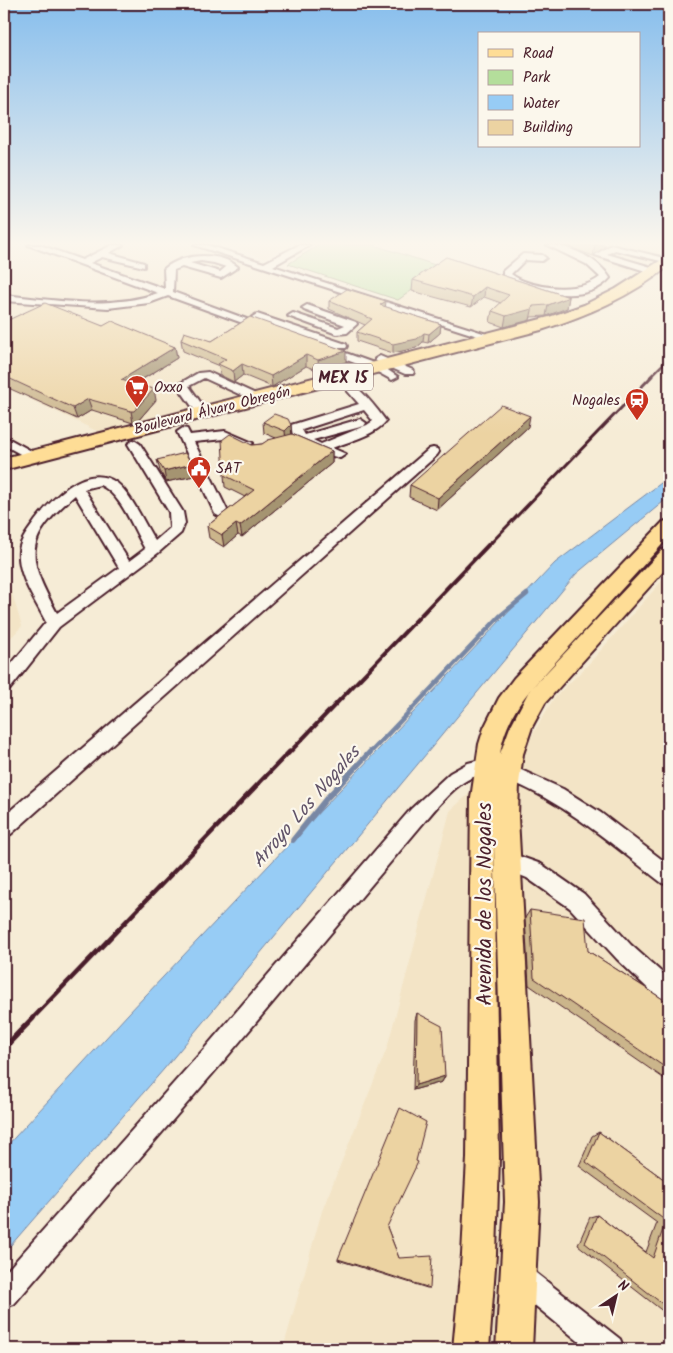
<svg xmlns="http://www.w3.org/2000/svg" width="673" height="1353" viewBox="0 0 673 1353" font-family="Kalam,sans-serif">
<style>
.built{fill:#f3e4c6}
.green{fill:#b4de9b;stroke:#7f7e63}
.water{fill:#97ccf5;stroke:#7887a4}
.lines{fill:none;stroke-linecap:round;stroke-linejoin:round}
.stream-far1{stroke:#7887a4;stroke-width:4.5}
.stream{stroke:#7887a4;stroke-width:5.5}
.minor-casing{stroke:#4a1f2b;stroke-width:4}
.major-casing{stroke:#4a1f2b;stroke-width:4}
.highway-casing{stroke:#4a1f2b;stroke-width:4}
.minor{fill:#fbf7ec;fill-rule:evenodd}
.major{fill:#fedd96;fill-rule:evenodd}
.highway{fill:#fedd96;fill-rule:evenodd}
.rail-far4{stroke:#4a1f2b;stroke-width:2.5}
.rail-far3{stroke:#4a1f2b;stroke-width:3}
.rail-far2{stroke:#4a1f2b;stroke-width:4}
.rail-far1{stroke:#4a1f2b;stroke-width:4.5}
.rail{stroke:#4a1f2b;stroke-width:5.5}
.wall{fill:#cbb58b;stroke:#4a1f2b}
.shaded-wall{fill:#a59471;stroke:#4a1f2b}
.building{fill:#ecd3a2;stroke:#4a1f2b}
.labels{text-anchor:middle;stroke-width:4.5;stroke-linejoin:round;paint-order:stroke}
.far-poi-label{font-size:15px;fill:#4a1f2b;stroke:#fbf7ec;text-anchor:start}
.far-street-label{font-size:15px;fill:#4a1f2b;stroke:#fbf7ec}
.shield{fill:#fbf7ec;stroke:#7f6065;stroke-width:1}
.shield-label{font-size:16px;font-weight:bold;fill:#4a1f2b}
.water-label{font-size:19px;font-style:italic;fill:#615368;stroke:#fbf7ec}
.near-street-label{font-size:21px;fill:#4a1f2b;stroke:#fbf7ec}
</style>
<rect width="100%" height="100%" fill="#f6ecd6"/>
<filter id="ink" filterUnits="userSpaceOnUse"><feTurbulence type="fractalNoise" baseFrequency=".02" numOctaves="2"/><feDisplacementMap in="SourceGraphic" scale="10" xChannelSelector="R" yChannelSelector="G"/><feConvolveMatrix kernelMatrix="1 2 1 2 8 2 1 2 1" color-interpolation-filters="sRGB"/></filter>
<g filter="url(#ink)">
<path class="built" d="M4,245H186L386,307L445,265L570,306L480,337L99,432L4,387Z
M224,245H290L264,258Z
M564,245H669V248L645,271L634,276Z
M4,568L22,626L4,645Z
M669,573V1349H283L322,1211L387,1048L450,811L531,737L554,698L586,667Z"/>
<path class="green" d="M319,245H374L444,268L398,300L288,264Z"/>
<path class="water" d="M669,477V497L576,574L164,1069L4,1253V1149L128,1014L555,563Z"/>
<g class="lines">
<path class="stream-far1" d="M369,754L500,616L527,594"/>
<path class="stream" d="M293,840L326,799L370,752"/>
<g class="minor-casing">
<path id="minor" d="M28,245H40L82,260L112,245H123L109,253L144,263V267L102,257L90,263L165,289L164,269C182,253 220,251 238,267L221,278L182,267L174,270L173,292L271,328L262,330L168,296L149,303L108,308L4,301V295C55,300 109,310 158,293ZM201,261L214,263L226,267L220,272L190,263Z
M194,245H207L264,263L299,245H310L273,266L499,338L498,340H490Z
M547,245C569,245 598,258 610,278C585,307 532,291 503,278V271L523,254L542,255L546,258L542,261L525,260L511,274C530,289 580,294 600,277L586,264Z
M611,245L669,259V263L615,250L607,254L658,269L660,271L655,274L595,255Z
M307,305L356,322L357,324L347,333L337,334L288,316L293,313L338,328L345,325L304,310L302,308Z
M257,314L346,344L347,346L346,348H338L253,319L252,317Z
M326,346L382,366L398,377L392,380L374,370L322,351L321,349Z
M380,356L413,370L414,372L413,374H405L376,361L375,359Z
M208,372L262,397L264,399L262,401H254L204,378L189,386L208,413L206,415H198L177,385L198,373Z
M351,385C361,387 379,412 386,421C374,436 349,441 332,448L346,454L340,458C321,453 297,448 289,428L291,425L359,404L345,388ZM364,410L373,421L367,425L321,444L313,440L364,426L366,423L360,419L305,435L302,430Z
M183,428L187,429L190,435L225,431L253,443L247,447L224,439L194,442L229,514L227,517L222,518L215,514L177,432Z
M4,436L35,453L37,456L31,460L4,445Z
M134,440L140,444L183,512L185,523L181,533L158,553L59,627L10,689L4,690V673L46,622C36,602 17,575 19,551C20,540 29,530 35,521C52,499 86,461 117,483C131,494 145,525 155,541L170,528L169,512L128,444ZM100,485C122,495 133,529 145,549L129,561L84,489ZM75,495L119,568L57,613C26,556 23,540 75,495Z
M433,448L437,449L439,452L437,455L11,834L4,836V816L429,449Z
M488,758L519,769L563,789L601,813L669,865V885L662,883C614,846 569,806 513,782C504,778 494,772 484,774C460,777 440,804 425,821L221,1064L14,1304L4,1307V1274L205,1048L411,809L450,773L468,763Z
M507,852L541,864L584,894L631,945L669,979V1004L661,1001L617,959L570,908L527,878L500,867L497,861L500,855Z
M518,1262L527,1266L620,1339L624,1349H588L509,1284L505,1275L509,1266Z"/>
</g>
<g class="major-casing">
<path id="major" d="M669,520V537L530,690C514,710 504,729 500,754L510,727L529,691L662,550L669,548V565L545,703L532,727L523,754L519,783L518,817L539,1202L532,1349H496L505,1202L494,839L499,1158L496,1254L489,1349H453L462,1254L467,1158L471,798L479,744L484,728L499,698L514,678L663,522Z"/>
</g>
<g class="highway-casing">
<path id="highway" d="M669,255V266C630,297 588,315 541,330L4,470V458L549,317L584,305L616,289Z"/>
</g>
<use href="#minor" class="minor"/>
<use href="#major" class="major"/>
<use href="#highway" class="highway"/>
<path class="rail-far4" d="M650,377L669,358"/>
<path class="rail-far3" d="M490,544L652,376"/>
<path class="rail-far2" d="M288,754L491,542"/>
<path class="rail-far1" d="M32,1019L289,752"/>
<path class="rail" d="M4,1048L33,1018"/>
</g>
<path class="wall" d="M565,245H606L593,256Z
M446,257L569,297L567,308L546,316L531,317L530,320L504,327L490,322L492,311L501,303L484,297L471,307L412,291L413,280Z
M329,301L385,307L441,324L440,333L428,343L423,342L416,348L393,353L357,341V332L365,325L329,309Z
M250,317L346,362L319,371L306,366L272,387L243,375L234,382L220,375L219,366L183,351L181,340L212,341Z
M4,322L103,326L175,347L177,358L135,384L156,400L137,422L133,423L92,410L77,419L4,386Z
M263,422L291,425L292,434L332,451V463L242,537L238,535L224,547L209,538L207,526L245,497L225,487L224,475L252,445L262,444L276,438L264,433Z
M528,427L437,510L409,497L410,485Z
M157,460L192,464L194,476L166,482L160,471Z
M530,910L588,951L669,1003V1082L529,985L525,918Z
M417,1013L445,1076L442,1082L413,1090L415,1020Z
M599,1132L669,1183V1316L578,1245L590,1217L597,1215L646,1252L657,1223L579,1166L592,1136Z
M387,1227L399,1258L430,1288H427L338,1260V1259Z"/>
<path class="shaded-wall" d="M595,245H606L593,256Z
M485,287L484,297L471,307L473,297Z
M569,297L567,308L546,316L548,305Z
M386,301L385,310L380,305Z
M533,306L530,320L504,327L506,316Z
M441,324L440,333L428,343L429,334Z
M424,333L423,342L416,348L393,353V344Z
M175,347L177,358L123,391L121,380Z
M346,351V362L319,371L318,360Z
M306,355V366L272,387L271,376Z
M242,364L243,375L234,382L233,371Z
M154,389L156,400L137,422L133,423L131,411Z
M88,399L92,410L77,419L73,408Z
M530,416L528,427L437,510L438,498Z
M291,425L292,437L286,442L285,431Z
M332,451V463L242,537L240,526Z
M192,464L194,476L166,482L164,471Z
M236,524L238,535L224,547L222,535Z
M445,1076L442,1082L413,1090L416,1085Z"/>
<path class="building" d="M446,257L569,297L548,305L533,306L532,309L506,316L492,311L509,295L485,287L473,297L413,280Z
M347,289L386,301L380,305L441,324L429,334L424,333L417,339L393,344L357,332L372,319L329,301Z
M45,303L103,326L112,321L175,347L121,380L154,389L134,411H131L88,399L73,408L4,376V322Z
M250,317L346,351L318,360L306,355L271,376L242,364L233,371L218,364L226,359L181,340L184,332L212,341Z
M501,405L530,416L438,498L410,485Z
M274,414L288,419L291,425L285,431L263,422Z
M230,434L252,445L262,444L268,440L292,434L332,451L240,526L236,524L222,535L207,526L254,490L224,475L222,440Z
M185,453L192,464L164,471L157,460Z
M530,910L585,918L588,951L669,1003V1070L534,978Z
M417,1013L442,1026L445,1076L416,1085Z
M400,1108L426,1122L416,1161L418,1162L387,1227L399,1258L432,1256L430,1288L338,1259Z
M599,1132L669,1183V1309L585,1243L597,1215L653,1258L666,1221L586,1162Z"/>
</g>
<linearGradient id="sky" x2="0" y2="1"><stop stop-color="#87beed"/><stop offset="0.56" stop-color="#fbf6ed"/><stop offset="1" stop-color="#fbf6ed" stop-opacity="0"/></linearGradient>
<rect width="673" height="434" fill="url(#sky)"/>
<defs>
<g id="supermarket-pin" transform="scale(1.25)"><path d="M0 17L-7.5 6A9.5 9.5 0 1 1 7.5 6Z" fill="#c8321e" stroke="#fbf7ec"/><path d="M-6-5.5h2.5l.6 2H6L4.5 2H-2.5L-4.4-4H-6ZM-1.5 3.2a1.3 1.3 0 1 0 .1 0ZM3 3.2a1.3 1.3 0 1 0 .1 0Z" fill="#fff"/></g>
<g id="station-pin" transform="scale(1.25)"><path d="M0 17L-7.5 6A9.5 9.5 0 1 1 7.5 6Z" fill="#c8321e" stroke="#fbf7ec"/><path d="M-3-6H3Q5-6 5-4V2Q5 4 3 4L4.5 6H3L1.5 4h-3L-3 6H-4.5L-3 4Q-5 4-5 2V-4Q-5-6-3-6ZM-3.5-4v3h7v-3ZM-3.5 1v1.5H-2V1ZM2 1v1.5H3.5V1Z" fill="#fff"/></g>
<g id="civic-pin" transform="scale(1.25)"><path d="M0 17L-7.5 6A9.5 9.5 0 1 1 7.5 6Z" fill="#c8321e" stroke="#fbf7ec"/><path d="M-.6-6.5H3V-4.5H.6V-3L4-1V1h2V6H-6V1h2V-1L-.6-3ZM-1.2 2.5V6h2.4V2.5Z" fill="#fff"/></g>
</defs>
<g fill-rule="evenodd">
<use href="#supermarket-pin" x="137" y="387"/>
<use href="#station-pin" x="637" y="400"/>
<use href="#civic-pin" x="199" y="468"/>
</g>
<g class="labels">
<g class="far-poi-label">
<text x="154" y="392">Oxxo</text>
<text x="620" y="405" text-anchor="end">Nogales</text>
<text x="216" y="473">SAT</text>
</g>
<g class="far-street-label">
<text transform="translate(212 410) rotate(-14)" y="5">Boulevard Álvaro Obregón</text>
</g>
<rect class="shield" x="313" y="363.5" width="60" height="27" rx="4"/>
<g class="shield-label">
<text x="343" y="383">MEX 15</text>
</g>
<g class="water-label">
<text transform="translate(305 806) rotate(-49)" y="7">Arroyo Los Nogales</text>
</g>
<g class="near-street-label">
<text transform="translate(484 904) rotate(-90)" y="7">Avenida de los Nogales</text>
</g>
</g>
<rect width="673" height="1353" fill="none" stroke="#fbf7ec" stroke-width="20"/>
<rect x="10" y="10" width="653" height="1333" fill="none" stroke="#4a1f2b" stroke-width="2" filter="url(#ink)"/>
<rect x="478" y="32" width="162" height="115" fill="#fbf7ec" stroke="#b4a19f"/>
<rect x="488" y="49" width="25" height="8" fill="#fedd96" stroke="#b4a19f"/>
<text x="523" y="58" font-size="15" fill="#4a1f2b">Road</text>
<rect x="488" y="70" width="25" height="15" fill="#b4de9b" stroke="#b4a19f"/>
<text x="523" y="82" font-size="15" fill="#4a1f2b">Park</text>
<rect x="488" y="95" width="25" height="15" fill="#97ccf5" stroke="#b4a19f"/>
<text x="523" y="108" font-size="15" fill="#4a1f2b">Water</text>
<rect x="488" y="120" width="25" height="15" fill="#ecd3a2" stroke="#b4a19f"/>
<text x="523" y="132" font-size="15" fill="#4a1f2b">Building</text>
<g transform="translate(616 1296) rotate(35)" stroke="#fbf7ec" stroke-width="4" paint-order="stroke">
<path d="M0-4L9 19L0 12L-9 19Z" fill="#4a1f2b"/>
<text y="-8" font-size="14" font-weight="bold" text-anchor="middle" fill="#4a1f2b">N</text>
</g>
</svg>
